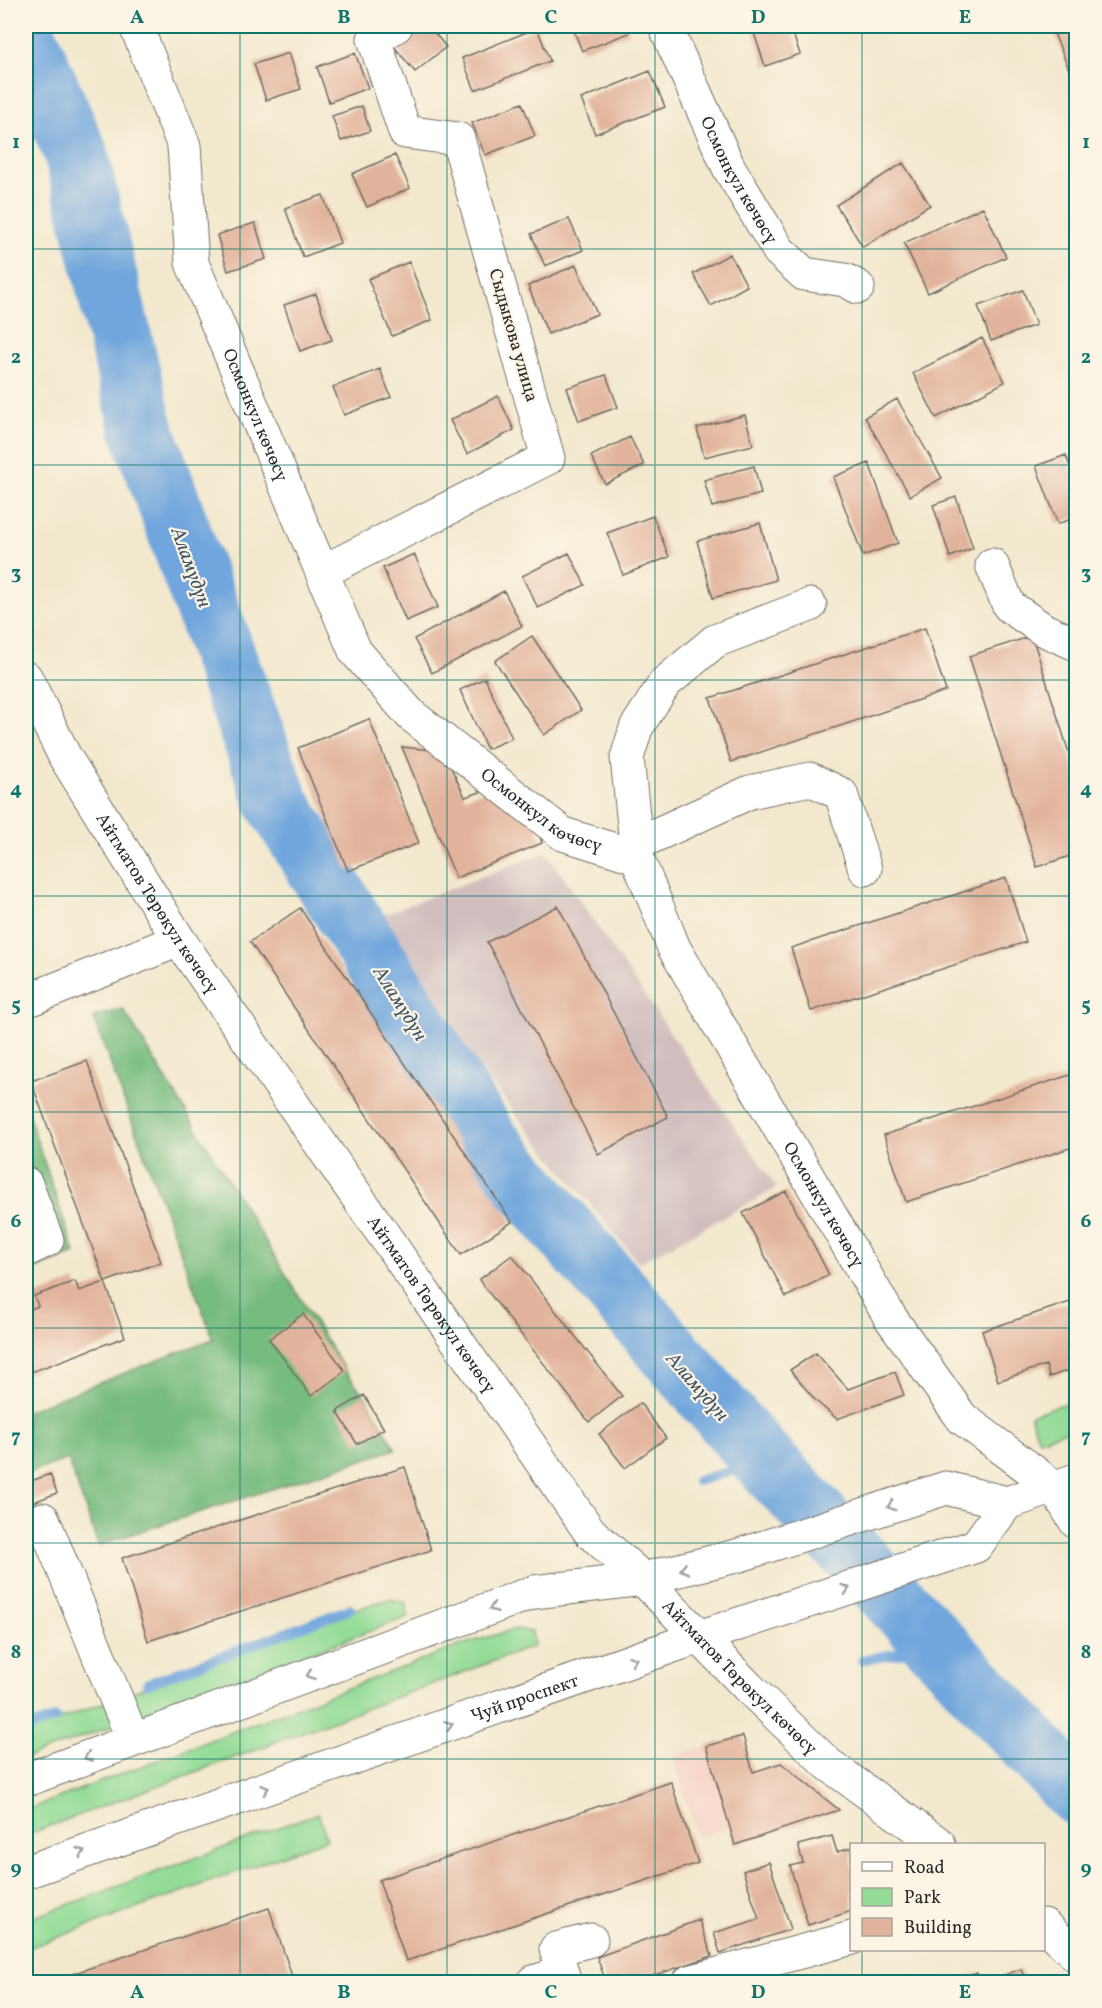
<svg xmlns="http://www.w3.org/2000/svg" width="1102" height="2008" viewBox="0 0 1102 2008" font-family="Vollkorn,serif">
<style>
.built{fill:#f6d2c5}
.industrial{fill:#d1bfbf}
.green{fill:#93db96;stroke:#5f8360;stroke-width:1.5}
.forest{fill:#76bb7f;stroke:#507355;stroke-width:1.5}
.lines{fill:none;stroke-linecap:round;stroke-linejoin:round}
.stream{stroke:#6fa6dd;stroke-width:10}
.river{stroke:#6fa6dd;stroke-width:64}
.building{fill:#e2b39c}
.minor-casing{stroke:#716d64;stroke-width:35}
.major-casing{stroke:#716d64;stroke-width:35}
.minor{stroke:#fff;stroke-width:33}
.major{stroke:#fff;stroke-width:33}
.oneway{stroke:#a0a0a0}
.grid{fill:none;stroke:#0f766e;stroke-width:1.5;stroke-opacity:0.55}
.labels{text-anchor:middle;stroke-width:4.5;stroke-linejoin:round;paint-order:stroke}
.street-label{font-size:18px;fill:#2b2b2b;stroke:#fcf5e5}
.water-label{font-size:20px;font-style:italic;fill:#435669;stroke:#fcf5e5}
.neatline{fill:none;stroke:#0f766e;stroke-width:2}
.grid-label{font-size:20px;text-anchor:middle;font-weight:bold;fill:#0f766e}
</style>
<rect width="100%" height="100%" fill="#fcf5e5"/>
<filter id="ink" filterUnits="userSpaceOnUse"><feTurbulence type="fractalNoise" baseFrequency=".0167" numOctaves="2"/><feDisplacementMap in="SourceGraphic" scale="12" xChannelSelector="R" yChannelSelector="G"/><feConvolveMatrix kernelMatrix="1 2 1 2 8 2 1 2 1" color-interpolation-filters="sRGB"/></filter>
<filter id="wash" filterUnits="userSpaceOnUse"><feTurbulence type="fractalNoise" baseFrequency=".008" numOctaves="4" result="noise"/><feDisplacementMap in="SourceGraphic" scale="24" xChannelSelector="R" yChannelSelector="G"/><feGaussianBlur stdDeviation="1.35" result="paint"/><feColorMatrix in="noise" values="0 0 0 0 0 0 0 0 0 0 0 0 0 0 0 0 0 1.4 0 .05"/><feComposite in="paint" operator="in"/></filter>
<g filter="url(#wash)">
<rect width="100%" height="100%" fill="#f2e8cd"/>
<path class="built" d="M706,1746L731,1827L697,1837L673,1756Z"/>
<path class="industrial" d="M546,852L777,1188L639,1263L522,1122L459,1041L383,915Z"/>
<path class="green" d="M1076,1400V1428L1039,1440L1030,1415Z
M390,1599L406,1603L408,1617L26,1758V1732L338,1614Z
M516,1629L532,1632L534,1646L26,1835V1810L464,1644Z
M318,1813L327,1839L26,1949V1920Z"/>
<path class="forest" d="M123,1009L345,1371L364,1395L396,1449L98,1545L68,1459L26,1474V1411L213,1339L93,1017Z
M26,1108L75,1253L26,1273Z"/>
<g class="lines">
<path class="stream" d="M697,1481L764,1461
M862,1660L938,1646
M147,1684L350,1609
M26,1729L56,1718"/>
<path class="river" d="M26,39L76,154L142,429L277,802L488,1142L756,1452L1076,1793"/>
</g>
<g id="blocks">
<path class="building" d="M415,26H429L446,47L415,72L392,44Z
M572,26H626L629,33L582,51Z
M680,26H700L683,32Z
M767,26H790L800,54L765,66L753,30Z
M1051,26H1076V86Z
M537,28L550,61L475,90L462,58Z
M289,53L301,89L266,100L254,64Z
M355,53L368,88L329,102L317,67Z
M650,71L665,107L595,134L581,99Z
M522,103L535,136L485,155L472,123Z
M362,106L370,131L341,141L332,116Z
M395,155L410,188L367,207L352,174Z
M903,163L930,205L863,247L836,205Z
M323,195L340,243L303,257L285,208Z
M983,207L1006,257L928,293L904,243Z
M569,219L583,250L545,266L531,234Z
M255,223L266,259L228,271L217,235Z
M730,254L747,286L711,306L693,274Z
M409,262L432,320L392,336L368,279Z
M576,265L597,314L548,334L528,286Z
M1023,290L1036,325L991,341L978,306Z
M316,294L332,340L300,351L284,305Z
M982,338L1005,382L936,418L913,373Z
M380,369L391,397L344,415L333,387Z
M606,375L618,407L579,421L567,388Z
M498,396L514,430L467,454L450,420Z
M897,399L942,478L910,496L865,417Z
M745,415L753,445L704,457L697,428Z
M630,437L644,465L605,484L591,456Z
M1066,455L1076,484V517L1058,524L1036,466Z
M869,463L898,543L863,556L833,477Z
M754,466L761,494L712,507L704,480Z
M956,497L973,548L950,557L933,505Z
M653,516L669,557L623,575L607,533Z
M760,523L776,580L713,598L697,541Z
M569,553L585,585L538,608L522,576Z
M414,554L438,607L406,621L383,568Z
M504,591L522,626L432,673L414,639Z
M925,628L946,691L731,762L710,698Z
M532,636L581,710L544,735L495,661Z
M1032,636L1076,775V854L1037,867L969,656Z
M485,678L512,738L487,749L460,690Z
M369,719L419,843L348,871L298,748Z
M402,747L443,751L465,797L502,785L535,821L542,843L456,878Z
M1006,878L1026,942L811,1011L791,948Z
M558,906L668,1117L598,1154L487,942Z
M300,908L512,1222L461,1255L250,942Z
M87,1061L161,1262L105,1282L31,1081Z
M1076,1073V1146L906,1202L884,1135Z
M786,1191L829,1275L786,1297L743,1213Z
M512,1255L622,1396L589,1422L479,1280Z
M75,1281L79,1291L105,1282L125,1337L26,1374V1311L38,1306L34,1296Z
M1076,1300V1368L1049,1377L1046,1365L998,1381L982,1331Z
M303,1314L345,1371L311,1396L269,1339Z
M816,1353L848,1389L895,1372L904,1395L837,1419L816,1401L790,1370Z
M364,1395L384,1429L357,1444L337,1411Z
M640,1403L666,1438L625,1468L599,1434Z
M405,1467L431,1550L148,1641L122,1558Z
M50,1474L57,1493L26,1505V1483Z
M743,1736L753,1772L781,1763L839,1810L735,1845L706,1746Z
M671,1782L698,1863L406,1961L379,1880Z
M832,1836L837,1852L851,1848L852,1852V1911L808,1925L790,1866L803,1863L798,1845Z
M769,1862L791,1929L720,1953L714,1933L759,1919L743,1871Z
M269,1908L294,1982H48Z
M699,1920L712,1956L635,1982H606L597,1957Z
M1021,1969L1026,1982H986Z
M977,1973L980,1982H952Z"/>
</g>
</g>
<g filter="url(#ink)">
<use href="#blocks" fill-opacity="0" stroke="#716d64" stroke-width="1.5"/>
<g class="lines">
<g class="minor-casing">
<g id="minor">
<path id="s1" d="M136,26L184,146L192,263L355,651L411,715L563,834L637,857"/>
<path id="s2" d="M665,26L729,168L779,251L804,274L845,280L858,287"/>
<path d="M992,565L1009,606L1044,630L1076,644"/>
<path d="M322,572L548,458L458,139L405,132L374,39L396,26"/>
<path id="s3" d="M26,678L65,757L179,940L590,1532L643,1579L749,1688L828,1764L939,1844"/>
<path d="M636,844L627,758L636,728L665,683L715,641L810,605"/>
<path id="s4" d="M865,869L841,794L810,779L750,792L636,844L637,857L674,948L890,1317L962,1418L1054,1487L1076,1522"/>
<path d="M26,1001L179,940"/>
<path d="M26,1184L47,1240L26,1250"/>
<path d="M26,1525L43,1519L133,1740"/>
<path d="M1044,1925L1076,1955"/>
<path d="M562,1973L556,1949L591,1940"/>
<path d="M534,1982L562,1973L565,1982"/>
<path d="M689,1982L852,1938"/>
</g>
</g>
<g class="major-casing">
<g id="major">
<path d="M26,1780L534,1592L643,1579L740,1555L946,1488L1007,1503L1076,1480"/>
<path id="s5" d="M26,1872L699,1637L976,1546L1007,1503"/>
</g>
</g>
<use href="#minor" class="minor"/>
<use href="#major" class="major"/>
</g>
<defs><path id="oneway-chevron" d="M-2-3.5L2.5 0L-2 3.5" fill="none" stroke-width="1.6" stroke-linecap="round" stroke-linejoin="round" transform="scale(1.5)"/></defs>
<g class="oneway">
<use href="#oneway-chevron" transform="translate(891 1506) rotate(162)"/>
<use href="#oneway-chevron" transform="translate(684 1569) rotate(167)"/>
<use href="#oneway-chevron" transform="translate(846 1589) rotate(-18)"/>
<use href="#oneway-chevron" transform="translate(493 1608) rotate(160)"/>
<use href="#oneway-chevron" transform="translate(633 1660) rotate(-20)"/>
<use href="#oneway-chevron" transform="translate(310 1675) rotate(160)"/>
<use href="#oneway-chevron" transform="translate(449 1725) rotate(-19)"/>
<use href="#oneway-chevron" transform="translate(88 1757) rotate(159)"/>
<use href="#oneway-chevron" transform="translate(265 1789) rotate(-19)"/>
<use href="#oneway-chevron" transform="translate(81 1852) rotate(-19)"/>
</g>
</g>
<path class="grid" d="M240,26V1982M447,26V1982M655,26V1982M862,26V1844M26,249H1076M26,465H1076M26,680H1076M26,896H1076M26,1112H1076M26,1328H1076M26,1543H1076M26,1759H1076M862,1950V1982"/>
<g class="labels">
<g class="street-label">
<text dy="6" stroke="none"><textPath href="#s2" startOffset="171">Осмонкул көчөсү</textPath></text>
<text transform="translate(514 335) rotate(74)" y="6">Сыдыкова улица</text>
<text dy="6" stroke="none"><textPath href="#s1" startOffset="411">Осмонкул көчөсү</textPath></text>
<text dy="6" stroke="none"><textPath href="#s1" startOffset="915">Осмонкул көчөсү</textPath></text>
<text dy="6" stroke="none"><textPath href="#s3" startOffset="261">Айтматов Төрөкул көчөсү</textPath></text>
<text dy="6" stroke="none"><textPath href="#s4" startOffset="708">Осмонкул көчөсү</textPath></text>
<text dy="6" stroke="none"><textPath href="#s3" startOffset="747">Айтматов Төрөкул көчөсү</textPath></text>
<text dy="6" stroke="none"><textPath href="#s3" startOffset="1233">Айтматов Төрөкул көчөсү</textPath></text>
<text dy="6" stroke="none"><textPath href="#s5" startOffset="528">Чуй проспект</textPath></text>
</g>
<g class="water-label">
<text transform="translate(192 567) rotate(70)" y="7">Аламүдүн</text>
<text transform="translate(401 1003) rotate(58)" y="7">Аламүдүн</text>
<text transform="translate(698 1386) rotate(49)" y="7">Аламүдүн</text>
</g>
</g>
<rect width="1102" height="2008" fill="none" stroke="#fcf5e5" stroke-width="66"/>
<rect x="850" y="1843" width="195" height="108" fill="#fcf5e5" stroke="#a8a49b" stroke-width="1.5"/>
<rect x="862" y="1862" width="30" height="9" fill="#ffffff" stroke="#a8a49b" stroke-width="1.5"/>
<text x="904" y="1873" font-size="18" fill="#2b2b2b">Road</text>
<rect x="862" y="1888" width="30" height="18" fill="#93db96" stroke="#a8a49b" stroke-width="1.5"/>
<text x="904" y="1903" font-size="18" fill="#2b2b2b">Park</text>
<rect x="862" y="1918" width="30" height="18" fill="#e2b39c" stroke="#a8a49b" stroke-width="1.5"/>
<text x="904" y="1933" font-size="18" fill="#2b2b2b">Building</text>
<rect x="33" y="33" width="1036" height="1942" class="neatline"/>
<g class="grid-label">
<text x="137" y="23">A</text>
<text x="344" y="23">B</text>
<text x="551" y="23">C</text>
<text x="758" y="23">D</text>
<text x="965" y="23">E</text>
<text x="16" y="148">1</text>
<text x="1086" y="148">1</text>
<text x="16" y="363">2</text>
<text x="1086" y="363">2</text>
<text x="16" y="579">3</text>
<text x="1086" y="579">3</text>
<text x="16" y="795">4</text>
<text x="1086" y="795">4</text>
<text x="16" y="1011">5</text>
<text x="1086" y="1011">5</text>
<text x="16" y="1227">6</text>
<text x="1086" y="1227">6</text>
<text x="16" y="1442">7</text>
<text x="1086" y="1442">7</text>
<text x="16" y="1658">8</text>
<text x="1086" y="1658">8</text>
<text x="16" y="1874">9</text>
<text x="1086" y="1874">9</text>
<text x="137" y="1998">A</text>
<text x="344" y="1998">B</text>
<text x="551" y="1998">C</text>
<text x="758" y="1998">D</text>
<text x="965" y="1998">E</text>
</g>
</svg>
